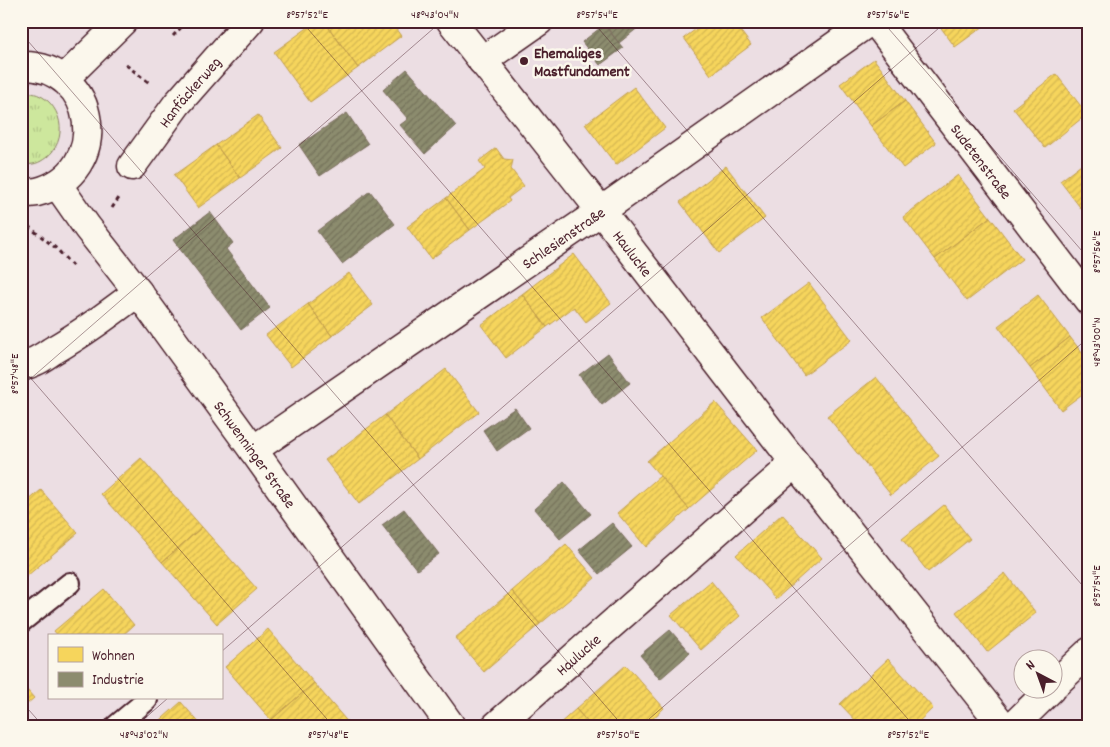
<svg xmlns="http://www.w3.org/2000/svg" width="1110" height="747" viewBox="0 0 1110 747" font-family="Dekko,sans-serif">
<style>
.grass{fill:url(#grass-tufts);stroke:#8c8364}
.homes{fill:url(#homes-hatch);stroke:#c29e4d}
.industry{fill:url(#industry-hatch);stroke:#786b5a}
.lines{fill:none;stroke-linecap:round;stroke-linejoin:round}
.service-casing{stroke:#4a1f2b;stroke-width:24}
.minor-casing{stroke:#4a1f2b;stroke-width:31}
.secondary-casing{stroke:#4a1f2b;stroke-width:31}
.path{stroke:#4a1f2b;stroke-width:3;stroke-dasharray:4 4;stroke-linecap:butt}
.service{stroke:#fbf7ec;stroke-width:20}
.minor{stroke:#fbf7ec;stroke-width:28}
.secondary{stroke:#fbf7ec;stroke-width:28}
.ticks{fill:none;stroke:#4a1f2b;stroke-width:1;stroke-opacity:0.45}
.poi-dot{fill:#4a1f2b;stroke:#fbf7ec;stroke-width:2}
.labels{text-anchor:middle;stroke-width:5;stroke-linejoin:round;paint-order:stroke}
.poi-label{font-size:16px;font-weight:bold;fill:#4a1f2b;stroke:#fbf7ec;text-anchor:start}
.street-label{font-size:16px;fill:#4a1f2b;stroke:#fbf7ec}
.neatline{fill:none;stroke:#4a1f2b;stroke-width:2}
.ticks-label{font-size:12px;text-anchor:middle;fill:#4a1f2b}
</style>
<defs>
<pattern id="grass-tufts" width="24" height="20" patternUnits="userSpaceOnUse" patternTransform="scale(1.25)"><rect width="24" height="20" fill="#cde79d"/><path d="M3 7l-1-3M5 7V3M7 7l1-3M15 17l-1-3M17 17v-4M19 17l1-3" fill="none" stroke="#b2c687"/></pattern>
<pattern id="homes-hatch" width="6" height="6" patternUnits="userSpaceOnUse" patternTransform="scale(1.25)"><rect width="6" height="6" fill="#f6d55c"/><path d="M-1 1l2-2M0 6l6-6M5 7l2-2" fill="none" stroke="#d4b650"/></pattern>
<pattern id="industry-hatch" width="6" height="6" patternUnits="userSpaceOnUse" patternTransform="scale(1.25)"><rect width="6" height="6" fill="#8c8c6e"/><path d="M-1 1l2-2M0 6l6-6M5 7l2-2" fill="none" stroke="#74725b"/></pattern>
</defs>
<rect width="100%" height="100%" fill="#ecdee3"/>
<filter id="ink" filterUnits="userSpaceOnUse"><feTurbulence type="fractalNoise" baseFrequency=".02" numOctaves="2"/><feDisplacementMap in="SourceGraphic" scale="10" xChannelSelector="R" yChannelSelector="G"/><feConvolveMatrix kernelMatrix="1 2 1 2 8 2 1 2 1" color-interpolation-filters="sRGB"/></filter>
<g filter="url(#ink)">
<path class="grass" d="M21,93C53,88 72,128 52,152C48,157 40,163 33,164C29,165 25,164 21,164Z"/>
<path class="homes" d="M317,21H324L358,68L310,102L274,52Z
M324,21H390L401,36L358,68Z
M707,21H733L751,45L711,75L684,38Z
M936,21H991L955,47Z
M874,59L905,101L871,126L840,84Z
M1056,74L1087,114L1045,148L1013,108Z
M634,87L665,128L616,165L585,124Z
M905,101L936,143L903,168L871,126Z
M258,115L282,148L240,178L216,145Z
M216,145L240,178L198,208L174,175Z
M496,148L504,159L513,160L511,169L524,186L508,198L510,201L470,230L446,198L485,169L479,161Z
M1089,159V219L1060,181Z
M726,166L765,218L719,253L680,202Z
M958,175L990,217L935,259L903,217Z
M446,198L470,230L431,259L407,227Z
M990,217L1022,259L967,301L935,259Z
M574,254L611,303L586,322L574,307L547,327L522,294Z
M349,273L373,305L332,336L308,304Z
M809,283L852,340L804,375L762,318Z
M522,294L547,327L506,358L481,325Z
M1038,295L1070,337L1030,368L998,326Z
M308,304L332,336L291,367L266,335Z
M1070,337L1089,362V389L1061,410L1030,368Z
M446,369L479,412L418,459L385,415Z
M876,377L939,456L891,495L827,416Z
M715,402L757,450L689,509L647,461Z
M385,415L418,459L359,504L325,460Z
M141,458L202,527L162,562L101,494Z
M660,476L689,509L646,547L617,513Z
M41,490L78,533L21,581V507Z
M944,505L970,539L928,572L902,539Z
M782,514L822,558L776,599L736,555Z
M202,527L257,589L217,624L162,562Z
M566,544L595,578L540,624L512,591Z
M1005,573L1036,613L987,652L956,612Z
M711,581L740,616L701,650L671,615Z
M104,589L134,625L122,636H58L54,631Z
M512,591L540,624L484,672L455,638Z
M268,629L314,683L271,720L225,667Z
M888,659L933,708L914,726H861L840,704Z
M626,665L664,708L645,726H591L576,709Z
M21,683L34,698L21,709Z
M314,683L351,726H275L271,720Z
M181,702L202,726H154Z
M576,709L591,726H557Z"/>
<path class="industry" d="M602,21H636L640,26L619,43Z
M604,25L623,48L600,65L582,42Z
M407,69L456,126L425,154L400,125L408,119L383,90Z
M347,113L368,144L320,176L299,145Z
M370,191L395,224L342,264L317,231Z
M210,212L233,243L226,249L270,308L241,330L173,240Z
M608,353L630,383L602,405L579,375Z
M515,408L529,428L497,451L483,430Z
M564,482L591,514L560,539L534,509Z
M404,509L439,554L417,570L382,525Z
M612,523L632,547L599,574L579,550Z
M670,630L690,653L660,679L640,655Z"/>
<g class="lines">
<g class="service-casing">
<path id="service" d="M21,622L70,583
M116,726L147,700"/>
</g>
<g class="minor-casing">
<g id="minor">
<path id="s1" d="M451,21L601,211L795,463L1003,726"/>
<path id="s2" d="M875,21L1089,301"/>
<path d="M482,61L539,21"/>
<path id="s3" d="M132,166L177,104L250,21"/>
<path id="s4" d="M57,184L87,227L138,292L253,450L451,726"/>
<path d="M21,366C33,364 42,358 52,351C82,334 110,313 138,292"/>
<path id="s5" d="M253,450L601,211L870,21"/>
<path d="M1052,687L1089,652"/>
<path id="s6" d="M496,726L795,463"/>
<path d="M1013,726L1050,690"/>
</g>
</g>
<g class="secondary-casing">
<path id="secondary" d="M21,66C99,64 113,173 37,192C32,193 26,193 21,193
M64,79L123,21"/>
</g>
<path class="path" d="M173,36L187,21
M126,65L151,84
M112,208L121,195
M28,226L57,249L75,269"/>
<use href="#service" class="service"/>
<use href="#minor" class="minor"/>
<use href="#secondary" class="secondary"/>
</g>
</g>
<path class="ticks" d="M301,21L914,726M592,21L1089,593M882,21L1089,259M21,33L623,726M21,367L333,726M21,387L442,21M221,652L947,21M21,701L43,726M136,726L168,698M641,726L1089,337"/>
<circle class="poi-dot" cx="524" cy="61" r="5"/>
<g class="labels">
<g class="poi-label">
<text x="534" y="58">Ehemaliges<tspan x="534" dy="18">Mastfundament</tspan></text>
</g>
<g class="street-label">
<text dy="6" stroke="none"><textPath href="#s3" startOffset="94">Hanfäckerweg</textPath></text>
<text dy="6" stroke="none"><textPath href="#s2" startOffset="176">Sudetenstraße</textPath></text>
<text dy="6" stroke="none"><textPath href="#s5" startOffset="376">Schlesienstraße</textPath></text>
<text dy="6" stroke="none"><textPath href="#s1" startOffset="295">Haulucke</textPath></text>
<text dy="6" stroke="none"><textPath href="#s4" startOffset="335">Schwenninger Straße</textPath></text>
<text dy="6" stroke="none"><textPath href="#s6" startOffset="109">Haulucke</textPath></text>
</g>
</g>
<rect width="1110" height="747" fill="none" stroke="#fbf7ec" stroke-width="55"/>
<rect x="48" y="634" width="175" height="65" fill="#fbf7ec" stroke="#b4a19f"/>
<rect x="58" y="647" width="25" height="15" fill="#f6d55c" stroke="#b4a19f"/>
<text x="92" y="660" font-size="15" fill="#4a1f2b">Wohnen</text>
<rect x="58" y="672" width="25" height="15" fill="#8c8c6e" stroke="#b4a19f"/>
<text x="92" y="684" font-size="15" fill="#4a1f2b">Industrie</text>
<g transform="translate(1038 674) rotate(319)"><circle r="24" fill="#fbf7ec" stroke="#b4a19f"/>
<path d="M0-4L9 19L0 12L-9 19Z" fill="#4a1f2b"/>
<text y="-8" font-size="14" font-weight="bold" text-anchor="middle" fill="#4a1f2b">N</text>
</g>
<rect x="28" y="28" width="1054" height="692" class="neatline"/>
<g class="ticks-label">
<text x="307" y="18">8°57'52"E</text>
<text x="435" y="18">48°43'04"N</text>
<text x="597" y="18">8°57'54"E</text>
<text x="888" y="18">8°57'56"E</text>
<text transform="translate(1096 252) rotate(-90)" y="4">8°57'56"E</text>
<text transform="translate(1096 342) rotate(-90)" y="4">48°43'00"N</text>
<text transform="translate(14 374) rotate(-90)" y="4">8°57'48"E</text>
<text transform="translate(1096 586) rotate(-90)" y="4">8°57'54"E</text>
<text x="144" y="738">48°43'02"N</text>
<text x="328" y="738">8°57'48"E</text>
<text x="618" y="738">8°57'50"E</text>
<text x="908" y="738">8°57'52"E</text>
</g>
</svg>
